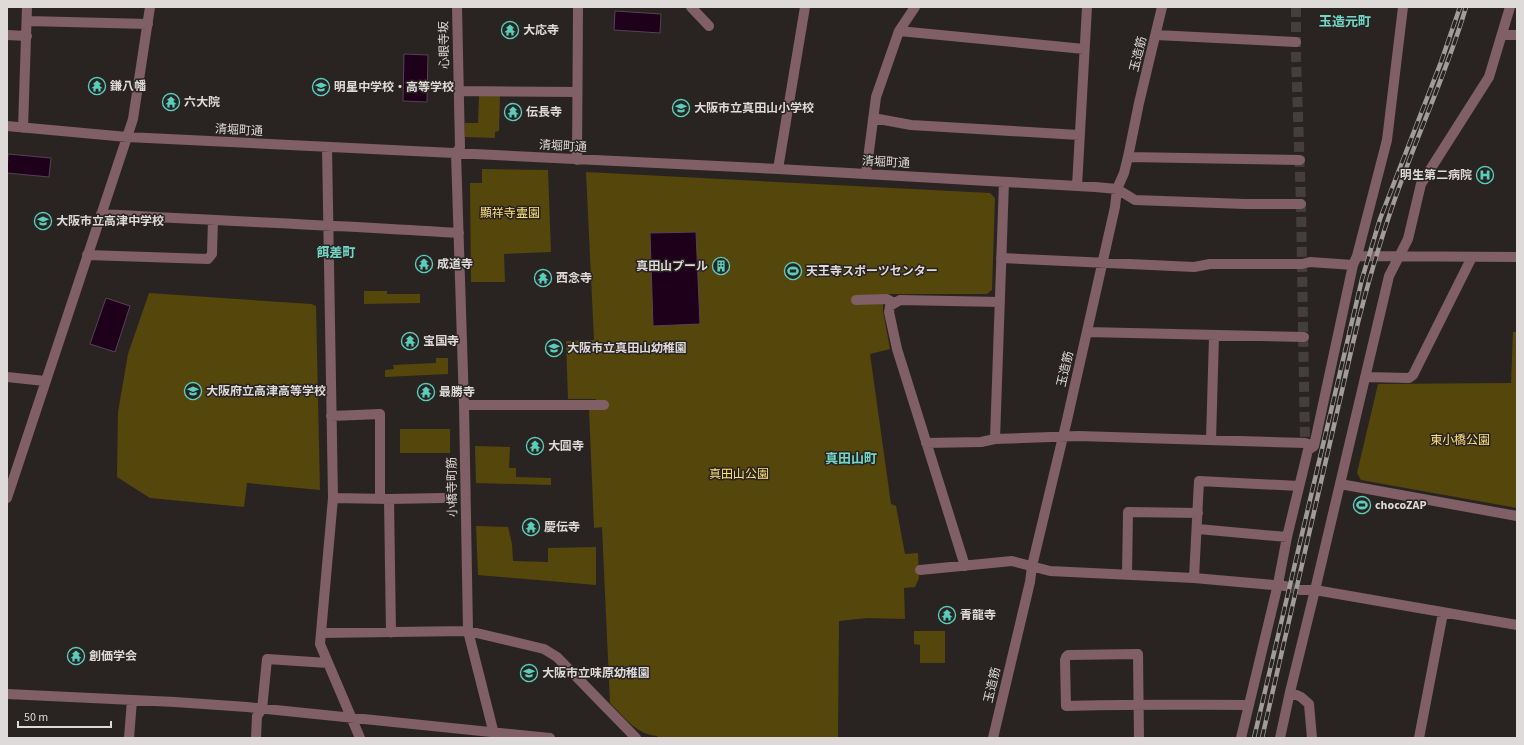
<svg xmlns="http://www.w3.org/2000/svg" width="1524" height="745" viewBox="0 0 1524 745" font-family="'Source Sans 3','Noto Sans JP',sans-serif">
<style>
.green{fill:#55460b}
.water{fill:#1f001b;stroke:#584154}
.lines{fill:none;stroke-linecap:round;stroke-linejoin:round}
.minor-tunnel{stroke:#443f3d;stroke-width:10;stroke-dasharray:10 5;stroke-linecap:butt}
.minor{stroke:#805f67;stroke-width:10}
.rail-casing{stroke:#a09c9a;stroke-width:4.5}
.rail{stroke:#292422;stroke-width:3;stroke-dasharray:9;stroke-linecap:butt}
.labels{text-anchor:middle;stroke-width:3;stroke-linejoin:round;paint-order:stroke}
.poi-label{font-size:12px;font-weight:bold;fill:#dedad9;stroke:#292422;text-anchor:start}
.street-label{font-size:12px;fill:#dedad9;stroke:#292422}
.park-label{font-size:12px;fill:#fee07a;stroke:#292422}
.neighbourhood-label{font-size:13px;font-weight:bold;fill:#71d8c8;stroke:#292422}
</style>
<rect width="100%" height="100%" fill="#292422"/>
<path class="green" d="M479,96H500L499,131L495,132V138L465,137V123H478Z
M482,169L548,170L551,252L504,254L505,282H471L470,183H482Z
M586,172L990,193L995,198L992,290L987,294H883V311L890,349L870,354L891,504L896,506L905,554L918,553L919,578L915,587L904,588L905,619L868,618L839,621L838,738H695L675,737L673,738H659L657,736C636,734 624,717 610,703L602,527L594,528L589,409H597L596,399H568L566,341L594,340Z
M364,291H387V294H420V303L364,304Z
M149,293L311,304L316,306L320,490L247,483L244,507L150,498L117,477L118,412L128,354Z
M1513,332H1517V508L1361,480L1357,473L1378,384L1511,383Z
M436,358H448V374L385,377V370L394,369L393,365L436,363Z
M400,429H450V453H400Z
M475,446L510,447L509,468H516V477L551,478V485L476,483Z
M476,526L508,527L512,544L513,561L548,562V548L596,547V585L478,575Z
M914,631H945V663H920V645L914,644Z"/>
<path class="water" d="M615,11L661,14L660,33L614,30Z
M404,54L428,55L427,102L403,101Z
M8,154L51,158L49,177L7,173Z
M696,232L700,324L653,326L650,233Z
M106,298L130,306L115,352L90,344Z"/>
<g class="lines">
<path class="minor-tunnel" d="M1296,7V56L1301,204L1305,443
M1285,586L1300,590"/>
<path class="minor" d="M457,7L460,147L456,153L464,405L468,631L495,738
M691,7L709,26
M27,21L148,24
M899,31L1084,49
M7,35L27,36
M1156,35L1296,42
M1502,35H1517
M458,91L577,92
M873,118L911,125L1079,135
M7,126L127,137L778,169L1095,187L1117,189L1135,200L1245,204H1301
M23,128L27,7
M327,147L333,498L320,644L360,738
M1128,157L1300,160
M577,160L578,7
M778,169L805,7
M866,174L876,97L899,31L915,7
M1077,186L1087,7
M101,214C220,221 340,225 459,233
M87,255L208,259L212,254L213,220
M1357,256L1517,257
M1001,258L1194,267L1210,264H1302L1310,262L1353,265
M856,300L887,299L894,303
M1087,332L1304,337
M7,377L45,381
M1365,377L1409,378L1413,375L1472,257
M464,405H604
M331,416L380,414V499
M995,439L1004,182
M1211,440L1214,336
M926,443L981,442L995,439L1079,436L1305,443L1314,446
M1340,484L1517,516
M7,498L133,119L150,7
M333,498L389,499L443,498
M389,499L391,633
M1198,529L1287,537
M965,566L897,349L889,312L890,306L900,300L1000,302
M920,570L1012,561L1050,571L1194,578L1285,586
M1127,574L1128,512L1198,513
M1194,578L1199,481L1299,486
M1300,590H1315L1517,625
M321,633L468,631L544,649L557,657L636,738
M1290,692L1301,697L1309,704L1312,738
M7,694L175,702L247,707L550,738
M129,738L132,700
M256,738L257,716L262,709L267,659L328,663
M993,738L1030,582L1032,566L1067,420L1115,207L1117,189L1124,173L1128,157L1139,103L1162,7
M1139,738L1138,654L1068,655L1066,657L1065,660L1066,706C1127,704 1187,705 1248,705
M1241,738L1278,584L1287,537L1308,450L1314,446L1353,265L1357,256L1387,140L1403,7
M1280,738L1290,692L1315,590L1389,276L1408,239L1421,184L1489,77L1510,7
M1419,738L1443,613"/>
<g class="rail-casing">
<path id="rail" d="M1254,738L1362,279L1380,219L1441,62L1460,7
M1262,738L1353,343C1367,284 1384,226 1406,169C1426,115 1450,62 1466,7"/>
</g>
<use href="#rail" class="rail"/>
</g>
<defs>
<g id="temple-ring" transform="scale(0.9)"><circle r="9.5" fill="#292422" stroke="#5acebd" stroke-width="1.5"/><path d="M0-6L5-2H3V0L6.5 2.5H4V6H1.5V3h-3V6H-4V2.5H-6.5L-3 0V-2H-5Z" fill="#5acebd"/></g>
<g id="school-ring" transform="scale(0.9)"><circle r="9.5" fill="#292422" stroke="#5acebd" stroke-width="1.5"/><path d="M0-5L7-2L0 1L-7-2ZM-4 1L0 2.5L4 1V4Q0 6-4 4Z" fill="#5acebd"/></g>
<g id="hospital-ring" transform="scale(0.9)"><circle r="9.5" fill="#292422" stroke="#5acebd" stroke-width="1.5"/><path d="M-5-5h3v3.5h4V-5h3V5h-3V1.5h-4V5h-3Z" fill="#5acebd"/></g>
<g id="building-ring" transform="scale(0.9)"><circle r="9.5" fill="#292422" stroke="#5acebd" stroke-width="1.5"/><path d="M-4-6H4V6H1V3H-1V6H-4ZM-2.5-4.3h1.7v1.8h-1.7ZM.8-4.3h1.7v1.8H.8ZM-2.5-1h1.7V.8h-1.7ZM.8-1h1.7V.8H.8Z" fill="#5acebd"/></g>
<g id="stadium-ring" transform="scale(0.9)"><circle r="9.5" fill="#292422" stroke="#5acebd" stroke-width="1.5"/><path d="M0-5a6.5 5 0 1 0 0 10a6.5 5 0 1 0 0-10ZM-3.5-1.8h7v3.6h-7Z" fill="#5acebd"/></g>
</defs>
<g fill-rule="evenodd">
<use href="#temple-ring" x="510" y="30"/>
<use href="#temple-ring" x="97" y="86"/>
<use href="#school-ring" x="321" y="87"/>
<use href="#temple-ring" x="171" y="102"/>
<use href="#school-ring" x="681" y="108"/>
<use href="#temple-ring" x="513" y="112"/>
<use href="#hospital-ring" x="1485" y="175"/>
<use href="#school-ring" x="43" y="221"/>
<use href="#temple-ring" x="424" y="264"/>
<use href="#building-ring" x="721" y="266"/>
<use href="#stadium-ring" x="793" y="271"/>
<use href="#temple-ring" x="543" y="278"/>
<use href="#temple-ring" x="410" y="341"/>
<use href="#school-ring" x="554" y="348"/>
<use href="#school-ring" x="193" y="391"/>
<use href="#temple-ring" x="426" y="392"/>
<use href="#temple-ring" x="535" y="446"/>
<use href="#stadium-ring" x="1362" y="505"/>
<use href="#temple-ring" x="531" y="527"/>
<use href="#temple-ring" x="947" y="615"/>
<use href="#temple-ring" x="76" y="656"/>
<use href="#school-ring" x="529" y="673"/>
</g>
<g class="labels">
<g class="poi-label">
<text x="523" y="34">大応寺</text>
<text x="110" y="90">鎌八幡</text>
<text x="334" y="91">明星中学校・高等学校</text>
<text x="184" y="106">六大院</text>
<text x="694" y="112">大阪市立真田山小学校</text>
<text x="526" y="116">伝長寺</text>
<text x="1472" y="179" text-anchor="end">明生第二病院</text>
<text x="56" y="225">大阪市立高津中学校</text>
<text x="437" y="268">成道寺</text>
<text x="708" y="270" text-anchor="end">真田山プール</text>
<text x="806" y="275">天王寺スポーツセンター</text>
<text x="556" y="282">西念寺</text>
<text x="423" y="345">宝国寺</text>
<text x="567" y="352">大阪市立真田山幼稚園</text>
<text x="206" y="395">大阪府立高津高等学校</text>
<text x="439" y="396">最勝寺</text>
<text x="548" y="450">大圓寺</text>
<text x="1375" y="509">chocoZAP</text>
<text x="544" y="531">慶伝寺</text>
<text x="960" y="619">青龍寺</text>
<text x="89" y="660">創価学会</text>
<text x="542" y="677">大阪市立味原幼稚園</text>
</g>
<g class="street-label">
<text transform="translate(444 45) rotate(-91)" y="4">心眼寺坂</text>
<text transform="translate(1138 54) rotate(-76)" y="4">玉造筋</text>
<text transform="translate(239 130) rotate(3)" y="4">清堀町通</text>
<text transform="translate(563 146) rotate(3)" y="4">清堀町通</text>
<text transform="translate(886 162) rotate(3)" y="4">清堀町通</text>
<text transform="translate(1065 369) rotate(-77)" y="4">玉造筋</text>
<text transform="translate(452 487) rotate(-91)" y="4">小橋寺町筋</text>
<text transform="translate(992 685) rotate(-77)" y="4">玉造筋</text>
</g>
<g class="park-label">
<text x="510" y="217">顯祥寺霊園</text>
<text x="1460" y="444">東小橋公園</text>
<text x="739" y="478">真田山公園</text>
</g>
<g class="neighbourhood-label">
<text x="1345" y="26">玉造元町</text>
<text x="336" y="257">餌差町</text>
<text x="851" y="463">真田山町</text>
</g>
</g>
<rect width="1524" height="745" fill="none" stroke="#dedad9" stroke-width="16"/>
<path d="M18 721v6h93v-6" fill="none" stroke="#dedad9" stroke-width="2"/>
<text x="24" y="721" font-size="12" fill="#dedad9" stroke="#292422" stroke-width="3" paint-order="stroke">50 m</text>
</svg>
